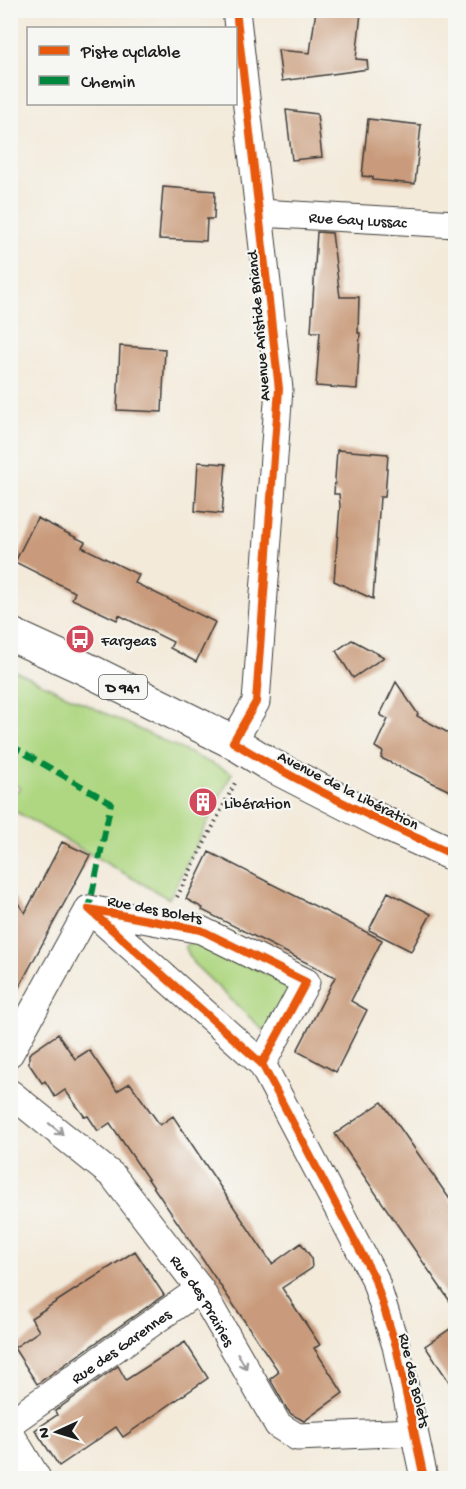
<svg xmlns="http://www.w3.org/2000/svg" width="466" height="1489" viewBox="0 0 466 1489" font-family="'Gochi Hand',sans-serif">
<style>
.green{fill:#afd782;stroke:#667a4f;stroke-width:1.5}
.building{fill:#c99b7b}
.lines{fill:none;stroke-linecap:round;stroke-linejoin:round}
.minor-casing{stroke:#3c3b38;stroke-width:29}
.primary-casing{stroke:#3c3b38;stroke-width:35}
.path{stroke:#3c3b38;stroke-width:4;stroke-dasharray:1.5 4.5;stroke-linecap:butt}
.minor{stroke:#fff;stroke-width:27}
.primary{stroke:#fff;stroke-width:33}
.quiet{stroke:#00873e;stroke-width:6;stroke-dasharray:12 6;stroke-linecap:butt}
.cycleway-casing{stroke:#f6f6f2;stroke-width:11}
.cycleway{stroke:#e8590c;stroke-width:8}
.oneway{stroke:#999}
.labels{text-anchor:middle;stroke-width:4.5;stroke-linejoin:round;paint-order:stroke}
.shield{fill:#f6f6f2;stroke:#5d5d5c;stroke-width:1.5}
.shield-label{font-size:15px;font-weight:bold;fill:#1c1c1c}
.street-label{font-size:16px;fill:#1c1c1c;stroke:#f6f6f2}
.poi-label{font-size:16px;fill:#1c1c1c;stroke:#f6f6f2;text-anchor:start}
</style>
<rect width="100%" height="100%" fill="#f6f6f2"/>
<filter id="ink" filterUnits="userSpaceOnUse"><feTurbulence type="fractalNoise" baseFrequency=".0167" numOctaves="2"/><feDisplacementMap in="SourceGraphic" scale="12" xChannelSelector="R" yChannelSelector="G"/><feConvolveMatrix kernelMatrix="1 2 1 2 8 2 1 2 1" color-interpolation-filters="sRGB"/></filter>
<filter id="wash" filterUnits="userSpaceOnUse"><feTurbulence type="fractalNoise" baseFrequency=".008" numOctaves="4" result="noise"/><feDisplacementMap in="SourceGraphic" scale="24" xChannelSelector="R" yChannelSelector="G"/><feGaussianBlur stdDeviation="1.35" result="paint"/><feColorMatrix in="noise" values="0 0 0 0 0 0 0 0 0 0 0 0 0 0 0 0 0 1.4 0 .05"/><feComposite in="paint" operator="in"/></filter>
<g filter="url(#wash)">
<rect width="100%" height="100%" fill="#f3eada"/>
<path class="green" d="M11,669L232,773L169,899L11,809V796L20,788L11,782Z
M197,940L294,987L269,1036L193,963L185,946Z"/>
<g id="blocks">
<path class="building" d="M316,10L361,13L356,59L367,60L368,69L282,81L278,50L310,53Z
M286,110L317,114L322,157L292,160Z
M368,119L421,125L415,184L373,180V177L362,176Z
M163,187L215,191L214,219H207L206,241L159,239Z
M317,232L332,233L340,297H359L358,333H360L357,389L316,386L320,332H311Z
M120,346L165,349L162,412L117,410Z
M337,450L388,454L385,497H380L373,599L334,581L340,506L339,494H334Z
M198,462L226,464L222,514L195,511Z
M37,518L85,542L82,547L139,575L135,583L215,622L196,662L170,648L173,642L119,615L117,620L72,599L75,592L15,562Z
M352,640L384,657L353,678L336,651Z
M396,682L418,714L417,716L456,737V794L381,758L383,752L375,747L388,719L380,715Z
M62,842L90,855L10,1004V892L25,913Z
M209,852L382,940L351,1001L367,1010L336,1072L297,1051L335,977L202,910L203,908L186,899Z
M388,892L431,914L411,951L369,930Z
M58,1034L75,1059L89,1050L117,1091L130,1083L160,1125L173,1116L272,1264L301,1243L311,1257L312,1268L282,1288L320,1345L314,1348L343,1393L304,1421L291,1414L287,1409L270,1379L279,1372L110,1123L98,1131L88,1116L85,1117L65,1090L55,1097L45,1081L42,1083L29,1064V1054Z
M382,1102L456,1208V1310L335,1134Z
M135,1251L164,1295L37,1384L14,1348L39,1331L31,1318Z
M456,1325V1392L425,1346Z
M185,1342L208,1378L123,1437L116,1427L59,1466L35,1430L57,1415L55,1411L118,1366L126,1380Z"/>
</g>
</g>
<g filter="url(#ink)">
<use href="#blocks" fill-opacity="0" stroke="#3c3b38" stroke-width="1.5"/>
<g class="lines">
<g class="minor-casing">
<g id="minor">
<path id="s1" d="M259,213L456,224"/>
<path d="M233,742L256,702L279,389L236,10"/>
<path d="M10,1053L89,909"/>
<path d="M262,1064L306,982L201,930L89,909L262,1064L374,1277L396,1346L424,1478"/>
<path id="s2" d="M10,1093L113,1176L200,1289L278,1425L297,1437L414,1432"/>
<path id="s3" d="M10,1423L200,1289"/>
<path d="M10,1433L37,1478"/>
</g>
</g>
<g class="primary-casing">
<path id="primary" d="M10,634L82,667L233,742L267,763L386,824L456,856"/>
</g>
<path class="path" d="M177,897L236,781"/>
<use href="#minor" class="minor"/>
<use href="#primary" class="primary"/>
<path class="quiet" d="M10,745L111,803L89,909"/>
<g class="cycleway-casing">
<path id="cycleway" d="M236,10L279,389L256,702L233,742C304,786 380,821 456,856
M262,1064L306,982L201,930L89,909L262,1064L374,1277L396,1346L424,1478"/>
</g>
<use href="#cycleway" class="cycleway"/>
</g>
<defs><path id="oneway-shaft" d="M-6 0H5M1.5-3L5.5 0L1.5 3" fill="none" stroke-width="1.6" stroke-linecap="round" stroke-linejoin="round" transform="scale(1.5)"/></defs>
<g class="oneway">
<use href="#oneway-shaft" transform="translate(56 1129) rotate(39)"/>
<use href="#oneway-shaft" transform="translate(242 1361) rotate(60)"/>
</g>
</g>
<defs>
<g id="bus-disc" transform="scale(1.5)"><circle r="9.5" fill="#d1495b" stroke="#f6f6f2"/><path d="M-5-6H5V4H4V6H2V4H-2V6H-4V4H-5ZM-3.5-4V0h7V-4ZM-3.5 1.2v1.5H-2V1.2ZM2 1.2v1.5H3.5V1.2Z" fill="#fff"/></g>
<g id="building-disc" transform="scale(1.5)"><circle r="9.5" fill="#d1495b" stroke="#f6f6f2"/><path d="M-4-6H4V6H1V3H-1V6H-4ZM-2.5-4.3h1.7v1.8h-1.7ZM.8-4.3h1.7v1.8H.8ZM-2.5-1h1.7V.8h-1.7ZM.8-1h1.7V.8H.8Z" fill="#fff"/></g>
</defs>
<g fill-rule="evenodd">
<use href="#bus-disc" x="80" y="639"/>
<use href="#building-disc" x="203" y="802"/>
</g>
<g class="labels">
<rect class="shield" x="99" y="675" width="48" height="24" rx="4.5"/>
<g class="shield-label">
<text x="123" y="692">D 941</text>
</g>
<g class="street-label">
<text dy="6" stroke="none"><textPath href="#s1" startOffset="99">Rue Gay Lussac</textPath></text>
<text transform="translate(257 326) rotate(-95)" y="6">Avenue Aristide Briand</text>
<text transform="translate(349 789) rotate(27)" y="6">Avenue de la Libération</text>
<text transform="translate(155 908) rotate(11)" y="6">Rue des Bolets</text>
<text dy="6" stroke="none"><textPath href="#s2" startOffset="286">Rue des Prairies</textPath></text>
<text dy="6" stroke="none"><textPath href="#s3" startOffset="135">Rue des Garennes</textPath></text>
<text transform="translate(416 1380) rotate(77)" y="6">Rue des Bolets</text>
</g>
<g class="poi-label">
<text x="101" y="645">Fargeas</text>
<text x="224" y="808">Libération</text>
</g>
</g>
<rect width="466" height="1489" fill="none" stroke="#f6f6f2" stroke-width="36"/>
<rect x="27" y="27" width="210" height="78" fill="#f6f6f2" stroke="#9f9f9c" stroke-width="1.5"/>
<rect x="39" y="46" width="30" height="9" fill="#e8590c" stroke="#9f9f9c" stroke-width="1.5"/>
<text x="81" y="57" font-size="18" fill="#1c1c1c">Piste cyclable</text>
<rect x="39" y="76" width="30" height="9" fill="#00873e" stroke="#9f9f9c" stroke-width="1.5"/>
<text x="81" y="87" font-size="18" fill="#1c1c1c">Chemin</text>
<g transform="translate(57 1432) rotate(266)" stroke="#f6f6f2" stroke-width="4.5" paint-order="stroke">
<path d="M0-4.5L10 22L0 15L-10 22Z" fill="#1c1c1c"/>
<text y="-9" font-size="16" font-weight="bold" text-anchor="middle" fill="#1c1c1c">N</text>
</g>
</svg>
